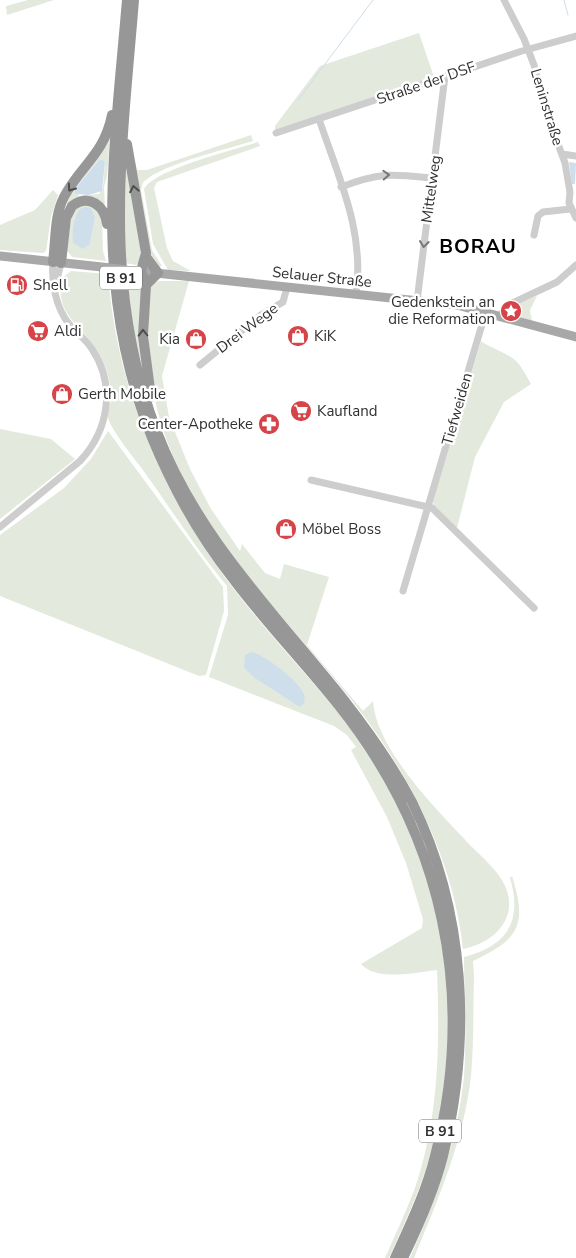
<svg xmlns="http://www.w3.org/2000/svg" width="576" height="1258" viewBox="0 0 576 1258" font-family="'Nunito Sans',sans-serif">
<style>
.green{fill:#e3e9dd;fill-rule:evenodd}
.water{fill:#cedeea}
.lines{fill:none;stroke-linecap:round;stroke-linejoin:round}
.stream{stroke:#cedeea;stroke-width:1}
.minor{stroke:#cdcdcd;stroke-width:7}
.major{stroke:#a8a8a8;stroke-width:9}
.highway{stroke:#979797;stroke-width:10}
.major-bridge{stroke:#a8a8a8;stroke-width:9}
.oneway{stroke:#777}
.oneway2{stroke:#4f4f4f}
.labels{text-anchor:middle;stroke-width:5;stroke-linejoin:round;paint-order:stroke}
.shield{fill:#fff;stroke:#6e6e6e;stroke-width:1}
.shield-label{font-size:14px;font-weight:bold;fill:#303030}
.street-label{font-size:15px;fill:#303030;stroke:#fff}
.poi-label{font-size:15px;fill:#303030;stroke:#fff;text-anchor:start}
.district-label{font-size:20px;font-weight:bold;letter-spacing:1px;fill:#000;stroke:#fff}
</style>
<rect width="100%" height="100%" fill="#fff"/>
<path class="green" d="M28,0H54L7,15L6,6Z
M419,33L434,77L275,131V126L320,66Z
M251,135L253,141C227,149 164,164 146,180C142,182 142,186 141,190L152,250L162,266L158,267L149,256L132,162L135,161L137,170H147Z
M110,136L107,176L104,187L105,208L94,198L64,214C70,183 99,165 110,136ZM99,160L105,162L103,187L99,194L79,196L75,189Z
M258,142L260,146L157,182L154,188L167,248L173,261L191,271L168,270L153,244L144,189C155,169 234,150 258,142Z
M126,164L141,247L140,263L136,265L125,263L124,255Z
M53,190L58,195L51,217L46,251L43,253L0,250V225L35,210Z
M92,205L102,217L103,251L106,261L72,257L66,249L72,213L79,206ZM95,218L90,244L73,243V227Z
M71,271L108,274C117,394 166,503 240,597C280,649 328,695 365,749C441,863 468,1008 434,1141C424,1182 406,1220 389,1258H385C395,1235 406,1212 415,1188C439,1117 440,1044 437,970C416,972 377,982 361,964L422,928L423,919L406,863L387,817L351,750L356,747L347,735L334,726L209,677L228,615L227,586C196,549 169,506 140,466C132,456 111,429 108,418C107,413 110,405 111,400C111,386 108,371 102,359C87,327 53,318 62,278Z
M125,277H137L142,281V364L136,345Z
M159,281H189L162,376L169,417L190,469L211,509L240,551L242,544L265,573L280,579L284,564L329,577L307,645L363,711L373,701C376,750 439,812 472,847C484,859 502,874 507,891C517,922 490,944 463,949C455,874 423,802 381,740C309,634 200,551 161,423C147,379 148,335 149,289L153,283Z
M537,296L530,310L532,321L509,313L512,306Z
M481,341C492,349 509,353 518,363C523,369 527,377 531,384L504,402L475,457L457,528L434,506L433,501Z
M0,429L51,439L75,459L0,519Z
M108,431L223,587L224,611L206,675L199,676L0,596V535L64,488L91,459Z
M512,876C528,926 518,940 473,961L474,976C473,1009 474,1043 471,1076C464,1139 438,1200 414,1258H410C435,1200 458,1140 464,1076C467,1037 464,996 464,957C507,946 523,921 510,878Z"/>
<path class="water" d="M99,160H103L105,162L102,191L89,195L75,194V189Z
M569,162L576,163L575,184H572Z
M85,207L91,208L95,218L90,244L83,249L73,243C72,231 73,219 80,209Z
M251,652C263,653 298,681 303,692C305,696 305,699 304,703L300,707L255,678L244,668L245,655Z"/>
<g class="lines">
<path class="stream" d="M564,0L568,15
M298,100L373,0"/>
<path class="minor" d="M504,0L524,39L534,65L544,106L565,163L570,192L569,203L576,218
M319,119C339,179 365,231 356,295
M276,133L522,51L576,36
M562,154L576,156
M341,187C381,172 391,174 432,178
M534,235L538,216L543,212L570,209
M55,288L61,263
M417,301L445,76
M500,316L506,306L557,282L576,265
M200,365L261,315L283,302L287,287
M311,480L432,508L534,608
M0,527L80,461C109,430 116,385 92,349C86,339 76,333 69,324C56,308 51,282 53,262
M403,591L486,311"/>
<path class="major" d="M0,256L111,268
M137,271L457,305L576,337"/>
<path class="highway" d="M127,0C114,155 92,289 152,438C173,489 200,537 234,580C267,624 305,663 339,706C443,836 477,995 435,1156C426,1192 410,1225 395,1258
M134,0C122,149 101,288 157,432C198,539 275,613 344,700C369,732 393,766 412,802C466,911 472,1039 443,1156C434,1191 419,1225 403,1258
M127,144L146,253L141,271L146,285L143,336L151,397
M53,262C56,241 54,216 64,197C80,166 104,155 112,115
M61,263L66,218L72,206C89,193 105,206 107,224
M146,285L158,273L146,257"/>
<path class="major-bridge" d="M111,268L132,271"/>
</g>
<defs><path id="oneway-chevron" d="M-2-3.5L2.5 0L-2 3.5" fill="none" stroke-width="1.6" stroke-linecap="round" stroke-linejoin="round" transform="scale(1.25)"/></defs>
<g class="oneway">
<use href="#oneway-chevron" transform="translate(386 175) rotate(-3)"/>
<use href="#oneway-chevron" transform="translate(424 244) rotate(97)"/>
</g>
<g class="oneway2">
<use href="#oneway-chevron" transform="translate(71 188) rotate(125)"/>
<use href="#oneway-chevron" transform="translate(134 189) rotate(-100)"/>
<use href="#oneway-chevron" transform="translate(143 333) rotate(-91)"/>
</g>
<defs>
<g id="fuel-disc" transform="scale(1.125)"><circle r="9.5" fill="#d64449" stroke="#fff"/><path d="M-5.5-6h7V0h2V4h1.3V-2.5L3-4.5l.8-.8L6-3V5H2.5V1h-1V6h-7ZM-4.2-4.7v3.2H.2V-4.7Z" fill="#fff"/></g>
<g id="sight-disc" transform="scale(1.125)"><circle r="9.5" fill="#d64449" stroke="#fff"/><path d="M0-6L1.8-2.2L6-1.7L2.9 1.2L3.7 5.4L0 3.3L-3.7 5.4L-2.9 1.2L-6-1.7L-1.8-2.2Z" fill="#fff"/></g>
<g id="supermarket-disc" transform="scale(1.125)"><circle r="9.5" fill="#d64449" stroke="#fff"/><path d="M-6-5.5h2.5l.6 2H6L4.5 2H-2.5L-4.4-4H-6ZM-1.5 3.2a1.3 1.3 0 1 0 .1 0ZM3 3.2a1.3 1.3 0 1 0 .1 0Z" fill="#fff"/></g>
<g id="shop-disc" transform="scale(1.125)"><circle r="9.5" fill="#d64449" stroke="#fff"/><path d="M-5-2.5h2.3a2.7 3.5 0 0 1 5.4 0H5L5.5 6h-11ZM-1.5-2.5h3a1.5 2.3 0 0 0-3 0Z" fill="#fff"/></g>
<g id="pharmacy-disc" transform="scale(1.125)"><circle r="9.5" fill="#d64449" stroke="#fff"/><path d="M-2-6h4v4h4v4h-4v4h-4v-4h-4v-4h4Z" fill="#fff"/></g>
</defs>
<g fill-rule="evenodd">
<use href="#fuel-disc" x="17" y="285"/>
<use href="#sight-disc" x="511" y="311"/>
<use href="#supermarket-disc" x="38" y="331"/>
<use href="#shop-disc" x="298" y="336"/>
<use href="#shop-disc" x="196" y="339"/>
<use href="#shop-disc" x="62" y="394"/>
<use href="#supermarket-disc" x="301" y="411"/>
<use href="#pharmacy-disc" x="269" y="424"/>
<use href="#shop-disc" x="286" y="529"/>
</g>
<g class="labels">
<g class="shield">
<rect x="100" y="266.5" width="42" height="23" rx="4"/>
<rect x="419" y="1119.5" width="42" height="23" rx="4"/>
</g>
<g class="shield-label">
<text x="121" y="283">B 91</text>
<text x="440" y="1136">B 91</text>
</g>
<g class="street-label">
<text transform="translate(426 83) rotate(-19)" y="5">Straße der DSF</text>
<text transform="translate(547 107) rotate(73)" y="5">Leninstraße</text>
<text transform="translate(431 189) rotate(-82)" y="5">Mittelweg</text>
<text transform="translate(322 277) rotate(6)" y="5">Selauer Straße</text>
<text transform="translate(247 328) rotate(-37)" y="5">Drei Wege</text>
<text transform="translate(457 409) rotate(-74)" y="5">Tiefweiden</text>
</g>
<g class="poi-label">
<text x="33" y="290">Shell</text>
<text x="495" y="307" text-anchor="end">Gedenkstein an<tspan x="495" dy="17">die Reformation</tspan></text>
<text x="54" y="336">Aldi</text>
<text x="314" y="341">KiK</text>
<text x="180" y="344" text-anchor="end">Kia</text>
<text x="78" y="399">Gerth Mobile</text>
<text x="317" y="416">Kaufland</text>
<text x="253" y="429" text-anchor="end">Center-Apotheke</text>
<text x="302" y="534">Möbel Boss</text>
</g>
<g class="district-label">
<text x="478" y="253">BORAU</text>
</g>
</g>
</svg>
